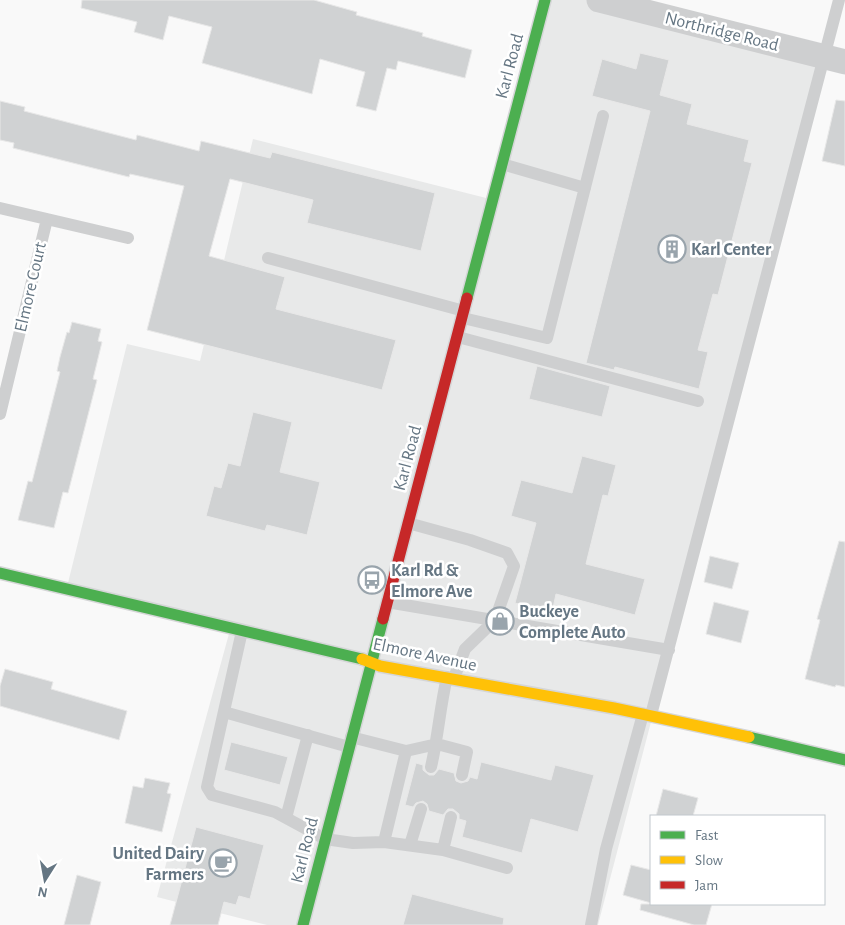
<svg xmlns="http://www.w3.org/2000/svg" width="845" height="925" viewBox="0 0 845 925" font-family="'Alegreya Sans',sans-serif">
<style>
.built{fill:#e8e9e9}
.building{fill:#d0d2d3;stroke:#e8e8e8}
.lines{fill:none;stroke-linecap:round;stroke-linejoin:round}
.fast-casing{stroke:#d5d6d7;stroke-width:14}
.slow-casing{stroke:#d5d6d7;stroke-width:14}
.jam-casing{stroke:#d5d6d7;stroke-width:14}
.lane{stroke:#cecfd0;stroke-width:12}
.street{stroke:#cecfd0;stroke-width:25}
.fast{stroke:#4caf50;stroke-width:11}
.slow{stroke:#ffc107;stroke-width:11}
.jam{stroke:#c62828;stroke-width:11}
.labels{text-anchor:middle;stroke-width:5;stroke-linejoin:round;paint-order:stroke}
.street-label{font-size:18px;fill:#657683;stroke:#fff}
.poi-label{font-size:18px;font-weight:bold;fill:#657683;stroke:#fff;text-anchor:start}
</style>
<rect width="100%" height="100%" fill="#f9f9f9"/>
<path class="built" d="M548,0H609L824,59L598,925H267L157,897L230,630L66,591L127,344L200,361L253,139L498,201Z"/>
<path class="building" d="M82,0H314L357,12L356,15L423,33L422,36L472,50L465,78L398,61L396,70L387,68L376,111L356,106L365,72L320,59L312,94L202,63L212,27L169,16L163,40L134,32L137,22L81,8Z
M640,53L669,60L660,95L692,104L687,124L749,140L744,161L752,163L718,295L713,294L698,350L708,352L699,389L615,367L614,370L586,363L650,111L592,96L602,59L636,69Z
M836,100L845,101V166L822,161Z
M0,101L25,107L24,111L136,140L137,135L199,151L201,141L270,158L272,152L435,193L421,251L307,223L313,200L230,179L209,256L285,277L276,309L396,340L382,390L147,330L184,186L130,174L129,177L13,148L14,143L0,140Z
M72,322L101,329L98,341L102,342L93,379L97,380L68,493L63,492L54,528L18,520L28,481L32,482L60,372L57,371L60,357L67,332L69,333Z
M537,366L610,386L602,417L529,399Z
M253,412L292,422L280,472L320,482L307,535L267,525L265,531L206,516L214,486L221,488L228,463L240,466Z
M582,456L616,465L608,496L603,495L586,564L645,579L635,615L556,594L552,613L515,603L536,523L511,516L521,480L572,493Z
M839,541L845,542V687L836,685L835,687L805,679L820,620L817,619Z
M710,556L739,563L732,589L704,582Z
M714,602L749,611L741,643L706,634Z
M5,669L53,682L51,689L127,711L119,740L0,706V686Z
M231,742L288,757L280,785L224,770Z
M481,762L551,780L555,765L594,775L578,832L531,819L522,853L462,837L466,821L459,819V814L453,809H448L443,815L429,811L427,804L423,801L416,803L413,807L405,805L416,763L423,765V770L429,775H434L439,769L454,773L456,781L461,783L468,781L470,777L477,779Z
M145,778L170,783L167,793L171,794L162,832L125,823L133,786L143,788Z
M663,789L698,798L693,816H656Z
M196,827L264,845L250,899L239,896L236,905L224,902L218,925H170Z
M631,865L651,870V903L623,895Z
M77,875L101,882L90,925H64Z
M412,894L504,918L503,925H403Z
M641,904H712L706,925H694L640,910Z"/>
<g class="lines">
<g class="fast-casing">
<path id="fast" d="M467,298L545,0
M0,573L362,659
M749,737L845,760
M303,925L383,619"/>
</g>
<g class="slow-casing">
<path id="slow" d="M362,659L380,666L614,708L749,737"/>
</g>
<g class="jam-casing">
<path id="jam" d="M383,619L467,298"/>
</g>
<path class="lane" d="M502,164L585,188
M0,208L128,238
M268,258L464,311
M463,318L547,338L603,116
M458,337L698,401
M0,414L47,219
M408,523L470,540L507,553L514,566L495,620L465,649L454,678
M387,602L669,650
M242,631L207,787L212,795L275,812L325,839L353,843L384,842L443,850L451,817
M224,712L349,747
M651,715L839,0
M351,737L406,751
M431,767C438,737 440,707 447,677
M286,818L308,735
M384,842L406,751L437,744L467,752L462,775
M410,845L421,809
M443,850L507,868
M591,925L606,849L643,714"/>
<path class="street" d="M599,0L845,62"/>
<use href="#fast" class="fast"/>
<use href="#slow" class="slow"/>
<use href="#jam" class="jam"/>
</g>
<defs>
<g id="building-ring" transform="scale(1.4375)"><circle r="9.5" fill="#fff" stroke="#99a4ac" stroke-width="1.5"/><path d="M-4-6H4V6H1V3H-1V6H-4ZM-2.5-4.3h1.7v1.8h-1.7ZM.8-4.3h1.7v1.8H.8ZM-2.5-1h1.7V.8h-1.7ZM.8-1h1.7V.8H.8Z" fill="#99a4ac"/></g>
<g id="bus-ring" transform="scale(1.4375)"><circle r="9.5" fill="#fff" stroke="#99a4ac" stroke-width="1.5"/><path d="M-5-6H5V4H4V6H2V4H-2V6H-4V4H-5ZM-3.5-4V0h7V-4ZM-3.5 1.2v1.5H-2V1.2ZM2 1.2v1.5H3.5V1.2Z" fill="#99a4ac"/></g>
<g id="shop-ring" transform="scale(1.4375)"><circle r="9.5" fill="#fff" stroke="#99a4ac" stroke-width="1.5"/><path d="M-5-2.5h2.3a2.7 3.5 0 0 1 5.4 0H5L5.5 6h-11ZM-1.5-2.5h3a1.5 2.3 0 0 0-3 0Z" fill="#99a4ac"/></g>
<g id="cafe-ring" transform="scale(1.4375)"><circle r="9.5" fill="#fff" stroke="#99a4ac" stroke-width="1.5"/><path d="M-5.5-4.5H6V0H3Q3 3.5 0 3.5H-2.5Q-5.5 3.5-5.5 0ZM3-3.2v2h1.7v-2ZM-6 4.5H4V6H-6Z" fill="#99a4ac"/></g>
</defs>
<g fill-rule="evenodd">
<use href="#building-ring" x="672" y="249"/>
<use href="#bus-ring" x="372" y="580"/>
<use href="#shop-ring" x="500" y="621"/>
<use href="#cafe-ring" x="223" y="863"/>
</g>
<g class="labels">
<g class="street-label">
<text transform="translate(722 31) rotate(14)" y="6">Northridge Road</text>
<text transform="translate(509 66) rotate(-75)" y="6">Karl Road</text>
<text transform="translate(30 287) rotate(-77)" y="6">Elmore Court</text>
<text transform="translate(407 458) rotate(-75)" y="6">Karl Road</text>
<text transform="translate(425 654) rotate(12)" y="6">Elmore Avenue</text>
<text transform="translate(304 850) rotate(-76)" y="6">Karl Road</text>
</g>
<g class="poi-label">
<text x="691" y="255">Karl Center</text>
<text x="391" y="576">Karl Rd &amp;<tspan x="391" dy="21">Elmore Ave</tspan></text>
<text x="519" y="617">Buckeye<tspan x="519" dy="21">Complete Auto</tspan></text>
<text x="204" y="859" text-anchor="end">United Dairy<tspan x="204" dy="21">Farmers</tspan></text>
</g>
</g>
<rect x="650" y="815" width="175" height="90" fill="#ffffff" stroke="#c1c8cd"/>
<rect x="660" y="831" width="25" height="8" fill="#4caf50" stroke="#c1c8cd"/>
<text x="695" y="840" font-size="15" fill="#657683">Fast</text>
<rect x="660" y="856" width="25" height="8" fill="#ffc107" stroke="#c1c8cd"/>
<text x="695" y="865" font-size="15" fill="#657683">Slow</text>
<rect x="660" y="881" width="25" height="8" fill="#c62828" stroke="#c1c8cd"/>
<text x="695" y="890" font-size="15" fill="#657683">Jam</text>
<g transform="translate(45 880) rotate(191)" stroke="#ffffff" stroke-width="4" paint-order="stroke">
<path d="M0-4L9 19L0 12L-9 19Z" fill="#657683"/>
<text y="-8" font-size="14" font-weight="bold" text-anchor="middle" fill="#657683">N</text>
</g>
</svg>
